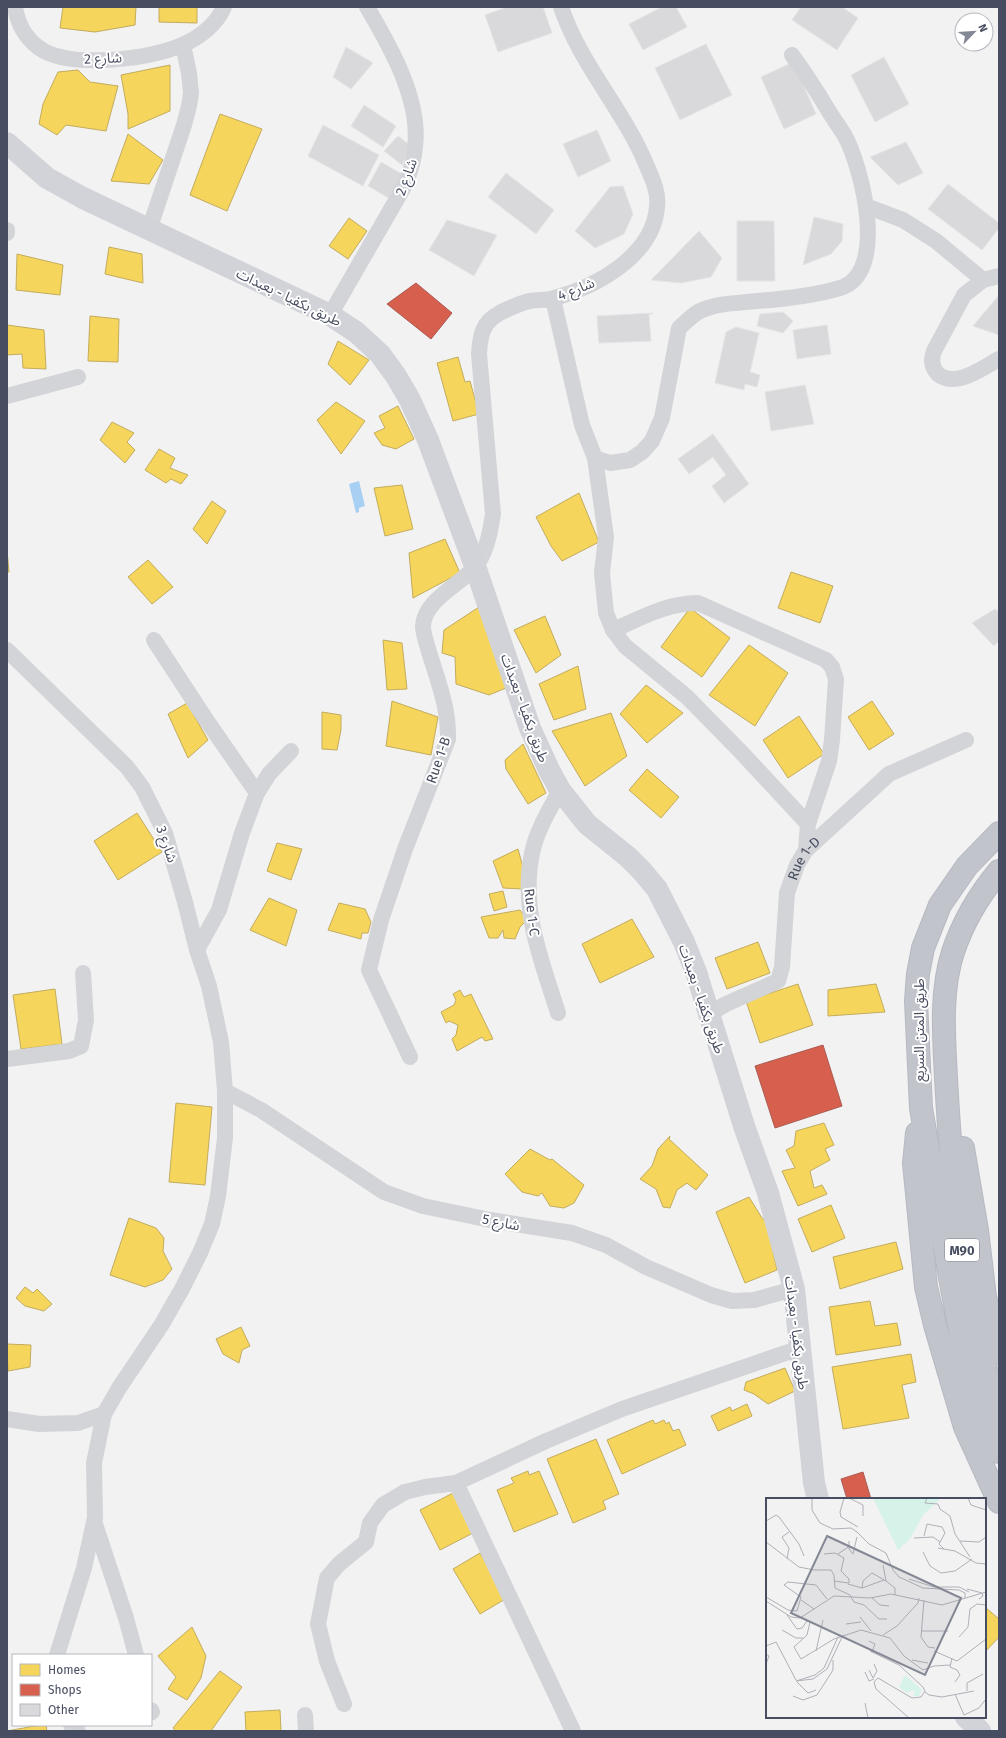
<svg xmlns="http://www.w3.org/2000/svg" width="1006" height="1738" viewBox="0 0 1006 1738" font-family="'Fira Sans','Noto Sans Arabic',sans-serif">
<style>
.water{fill:#a8d0f3}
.homes{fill:#f6d55c;stroke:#c2ac5e}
.shops{fill:#d6604d;stroke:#ab5b53}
.building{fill:#d9d9db;stroke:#e4e4e5}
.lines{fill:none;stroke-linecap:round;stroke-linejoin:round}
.motorway-casing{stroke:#b6b9c2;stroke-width:24}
.minor{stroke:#d3d4d8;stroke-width:16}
.secondary{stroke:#d2d3d8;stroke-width:22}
.motorway{stroke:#c2c4cc;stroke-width:22}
.labels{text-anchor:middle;stroke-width:4;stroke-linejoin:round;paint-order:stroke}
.shield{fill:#fff;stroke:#7f8390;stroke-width:1}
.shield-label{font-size:13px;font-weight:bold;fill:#484e61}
.street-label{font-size:14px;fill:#484e61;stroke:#fff}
.inset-road{fill:none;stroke:#afb0b8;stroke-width:1}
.view{fill:#848794;fill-opacity:0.15;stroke:#848794;stroke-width:2}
.inset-edge{fill:none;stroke:#484e61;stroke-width:2}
</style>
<rect width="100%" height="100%" fill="#f3f2f2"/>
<path class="water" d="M359,481L365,506L359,508V512L356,513L349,484Z"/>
<path class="homes" d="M63,7H136L135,25L95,32L60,28Z
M159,7H197V23L159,22Z
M170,65V111L128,129V114L121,75Z
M78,70L90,82L118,86L106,131L66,125L57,135L39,124L43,104L58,72Z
M220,114L262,129L227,211L190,195Z
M128,134L163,160L149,184L111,181Z
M349,218L367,231L348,259L329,246Z
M109,247L142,254L143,283L105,274Z
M17,254L63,265L60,295L16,290Z
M90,316L119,319L118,362L88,361Z
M7,325L44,330L46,369L23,368L22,354L7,355Z
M338,341L369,360L350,385L328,364Z
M458,357L465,382L470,381L479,414L453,421L437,363Z
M336,402L365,421L341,454L317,420Z
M398,406L414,439L396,449L382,445L374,433L385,428L379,416Z
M112,422L134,433L127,442L135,450L125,463L100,440Z
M159,449L175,458L170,468L188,475L181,484L171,479L166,483L145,470Z
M402,485L413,529L385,536L374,488Z
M579,493L599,542L562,561L551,546L536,517Z
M212,501L226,511L207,544L193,529Z
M445,539L460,573L413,598L409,553Z
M7,550L9,572H7Z
M148,560L173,587L152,604L128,577Z
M791,572L833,586L820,623L778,608Z
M479,607L506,688L489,695L456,684L455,657L442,653L444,630Z
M690,608L730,638L702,677L661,647Z
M545,616L561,655L536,673L514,630Z
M383,640L402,643L407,689L387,690Z
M749,645L788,673L755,726L709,695Z
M578,666L586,709L554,720L539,684Z
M646,685L683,713L647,743L620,714Z
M392,701L438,717L431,755L386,746Z
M872,701L894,734L869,750L848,717Z
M187,703L208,740L188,758L168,714Z
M322,712L341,715V730L337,750L322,749Z
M611,713L627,756L585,786L552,731Z
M799,716L824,754L788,778L763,740Z
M523,744L546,793L528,804L506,769L505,760Z
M647,769L679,797L661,818L629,790Z
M137,813L162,852L118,880L94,841Z
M277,843L302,849L291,880L267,871Z
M518,849L524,871L522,889L503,888L493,861Z
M503,891L507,907L494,911L489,894Z
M269,898L297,910L286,946L250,930Z
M339,903L365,909L371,922L368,933H362L361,939L328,930Z
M520,910L527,920L520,927L515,939L504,938L503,930L498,938H489L481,917Z
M632,919L654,957L600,983L582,944Z
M758,942L770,973L727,989L715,958Z
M798,984L813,1025L760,1043L746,1001Z
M876,984L885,1012L828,1016V990Z
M55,989L62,1044L21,1049L13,995Z
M460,990L464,997L471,994L493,1039L485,1041L482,1037L457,1051L452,1039L456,1035L458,1025L449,1021L446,1023L441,1012L454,1005L456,1000L453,994Z
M176,1103L212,1107L205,1185L169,1182Z
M824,1123L834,1145L825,1149L830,1160L810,1171L814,1188L822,1185L827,1194L798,1206L782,1171L795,1168L786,1150L794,1146L796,1131Z
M670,1136L669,1139L708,1175L696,1190L687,1183L677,1190L670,1208L663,1207L656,1189L640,1179L652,1166L658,1149Z
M530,1149L550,1160L552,1159L584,1185L574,1203L564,1208L550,1206L542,1193L538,1196L522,1192L505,1174Z
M749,1197L762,1218L766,1221L777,1270L745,1283L716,1212Z
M831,1205L845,1238L812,1252L798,1219Z
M129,1218L156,1228L164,1238L163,1251L172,1269L163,1280L145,1287L110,1275Z
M896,1242L903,1269L840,1289L833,1257Z
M25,1287L33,1293L37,1289L52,1304L44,1311L25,1306L16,1298Z
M870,1301L875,1326L897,1323L901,1345L836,1355L829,1307Z
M241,1327L250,1346L242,1350L239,1363L223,1354L216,1339Z
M7,1344L31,1345L30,1367L8,1371Z
M911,1354L916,1382L902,1385L909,1418L843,1429L832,1367Z
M785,1368L795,1391L768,1404L754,1394L744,1390L746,1382Z
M747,1404L752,1416L718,1431L711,1416L730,1407L732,1411Z
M653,1420L655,1424L664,1420L666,1424L669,1422L673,1431L679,1429L686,1445L622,1474L607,1440Z
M596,1439L619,1494L603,1501L606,1509L573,1523L547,1459Z
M528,1471L529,1475L539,1471L558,1514L514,1532L497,1490L514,1483L511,1478Z
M453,1493L473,1533L440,1550L420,1510Z
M480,1553L507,1598L480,1614L453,1569Z
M985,1607L999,1619V1637L985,1652Z
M192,1627L206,1656L201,1678L187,1700L168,1689L176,1677L158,1656Z
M220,1671L242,1687L211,1731H176L173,1728Z
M280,1710L281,1731H246L245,1712Z
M40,1725H46L47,1731H7Z"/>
<path class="shops" d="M416,283L452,313L431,339L387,304Z
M823,1045L842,1106L775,1128L755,1066Z
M863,1472L871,1499H847L841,1479Z"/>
<path class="building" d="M507,7H543L552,33L498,52L485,15Z
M662,7H676L687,27L643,50L629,24Z
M801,7H842L858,18L837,50L792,20Z
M706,44L732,95L680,120L655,68Z
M346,47L373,63L351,89L333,77Z
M884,57L909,104L875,122L851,75Z
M793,62L816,114L784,129L761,77Z
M364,105L396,126L383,147L351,126Z
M323,125L379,155L363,186L308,156Z
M597,130L611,161L578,177L563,144Z
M398,136L411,146L402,165L384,151Z
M906,142L923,173L898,185L870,157Z
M381,162L407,177L394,201L368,186Z
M506,173L554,210L536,234L488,197Z
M948,184L999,223V228L982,250L928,209Z
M623,186L633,214L624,234L595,248L575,231L610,187Z
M814,217L843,224L842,241L831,254L803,265Z
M447,220L497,235L474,276L429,250Z
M737,221H774L775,281H737Z
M699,231L722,258L711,277L681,283L651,280Z
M999,295V335L973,326Z
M783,312L793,321L783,333L757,326L760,314Z
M653,313L649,315L651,341L599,343L597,316Z
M827,325L831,354L797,359L793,330Z
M736,327L759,333L750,372L760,375L757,387L745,384L744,390L715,383L726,332Z
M805,385L814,424L771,431L765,392Z
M713,434L749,484L724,503L712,486L726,475L713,457L689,474L678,459Z
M995,609L999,612V641L994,646L972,623Z"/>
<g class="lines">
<g class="motorway-casing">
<path id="motorway" d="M999,833L967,866L940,905L923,948L918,974L916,1001L921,1108L951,1283L961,1336L981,1407L999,1452
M999,871C979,895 963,922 953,952C940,992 944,1037 946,1078C952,1189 963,1307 999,1412
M917,1133L914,1163L926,1287L935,1325L965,1427L999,1502
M963,1148L977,1230L985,1297L999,1353"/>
</g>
<g class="minor">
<path d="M15,7C18,26 28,42 44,51C76,68 149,59 182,45C199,38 217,24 224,7"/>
<path d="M866,206L903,220L936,241L983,280"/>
<path d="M7,230V233"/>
<path d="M149,230L184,125L189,106L191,93L189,73L183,45"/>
<path d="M999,276L983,280L964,295L934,351C931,359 931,367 938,374C956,389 983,367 999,359"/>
<path d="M553,299L582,425L595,458L610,463L630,460L642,452L652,441L662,418L679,328C686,322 692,315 700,311C717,303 739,303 757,301C784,299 813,296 840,288C889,273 862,168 845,136C840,128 835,121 830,113C818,93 806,74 792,55"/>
<path d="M330,315L405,185C410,173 414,160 415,147C421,100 390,46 367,7"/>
<path d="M7,396L78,377"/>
<path d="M595,458L606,537L602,573L606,613L613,630L625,646L687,697L741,752L808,824"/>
<path d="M613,630C641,618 667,603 698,603L826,660L832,667L836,679L832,740L829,761L808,824L806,850"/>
<path d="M154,640L205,718L257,793"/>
<path d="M7,650L127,767L142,787L165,833L185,902L197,950L209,986L221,1042L225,1091V1138L218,1196L212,1224L200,1253L183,1287L162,1324L119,1388L104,1414L94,1463L95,1517L84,1568L57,1655"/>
<path d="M197,950L219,910L242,833L257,793L269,774L291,751"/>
<path d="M558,1013C541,959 519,907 533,849C538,828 550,809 560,790"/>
<path id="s1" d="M709,1014L726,1004L778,981L782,967L787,893L797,865L806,850L889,774L966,740"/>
<path d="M410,1057L369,970L381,920L405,849L448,739C449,703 434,672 425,638C424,634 423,630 423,626C424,600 461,584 475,567C487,552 490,532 493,514L479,354C480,328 486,318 510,308C516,306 523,302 530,301C538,299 546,301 554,298C596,287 653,256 657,207C659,192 652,178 646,164C623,109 580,64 561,7"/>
<path d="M7,1059L69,1051L81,1046L86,1020L83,973"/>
<path d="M225,1091L261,1110L384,1192L423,1206L490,1220L572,1233L606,1245L646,1267L711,1295L732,1301L754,1300L794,1289"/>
<path d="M7,1419L39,1424L78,1423L104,1414"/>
<path d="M456,1483L573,1731"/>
<path d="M95,1524L126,1618L136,1655"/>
<path d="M344,1704L327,1661L318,1624L327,1578L339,1564L366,1542L370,1523L383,1505L405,1492L425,1487L456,1483L546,1441L622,1409L800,1348"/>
<path d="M151,1710L152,1712"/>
<path d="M305,1715L306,1731"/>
<path d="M71,1725L78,1731"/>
</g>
<path class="secondary" d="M7,143L47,178L83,198L330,315L356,332L380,354L396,376L410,400L428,440L475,566L530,728L549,770L560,790L587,824L628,857L642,871L657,889L684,942L696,972L744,1126L768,1193L794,1289L814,1483L818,1499
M966,1717L980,1731"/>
<use href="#motorway" class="motorway"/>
</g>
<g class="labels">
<rect class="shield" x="945" y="1239" width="34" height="22" rx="3"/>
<g class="shield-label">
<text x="962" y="1255">M90</text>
</g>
<g class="street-label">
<text transform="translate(103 58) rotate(-2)" y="5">شارع 2</text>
<text transform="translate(406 177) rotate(-70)" y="5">شارع 2</text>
<text transform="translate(576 289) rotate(-22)" y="5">شارع 4</text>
<text transform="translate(289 297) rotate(26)" y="5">طريق بكفيا - بعبدات</text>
<text transform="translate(525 708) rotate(70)" y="5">طريق بكفيا - بعبدات</text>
<text transform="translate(438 760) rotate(-71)" y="5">Rue 1-B</text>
<text transform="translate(167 844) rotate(71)" y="5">شارع 3</text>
<text dy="5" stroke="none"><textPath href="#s1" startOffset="204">Rue 1-D</textPath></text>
<text transform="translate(532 912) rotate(83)" y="5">Rue 1-C</text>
<text transform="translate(702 999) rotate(71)" y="5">طريق بكفيا - بعبدات</text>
<text transform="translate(919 1030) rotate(-90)" y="5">طريق المتن السريع</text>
<text transform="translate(501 1222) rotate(11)" y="5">شارع 5</text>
<text transform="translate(797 1333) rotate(83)" y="5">طريق بكفيا - بعبدات</text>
</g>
</g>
<g transform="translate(766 1498)">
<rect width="220" height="220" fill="#f3f2f2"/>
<path d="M107,0H175L157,17L144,41L132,52ZM139,177L156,192L153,198H147L149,194L146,192L141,195L133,189Z" fill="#d6f3e9"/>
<path class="inset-road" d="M46,0V12L54,25L67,31L85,30L91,34L103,46L120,55L127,72L133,79L157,90L193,92L199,95V100M78,0L74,14L75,19L92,29M83,0L97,7V18M161,0L159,5L172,6L174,11L184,18L189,36L204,59M202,0L205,7L220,12M0,23L10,17L13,19L33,46L38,58M158,38L161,26L176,29L179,35L173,46L178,51M148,40L167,39L174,44M83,43V51L87,56L91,39M194,43L213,44L220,39M0,44L33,69L48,72H65L68,77L69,90L84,97L88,104L98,107L113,121H121M172,50L189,53L210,65L220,66M157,54L164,68L175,75L189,73L206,61M58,56L69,55L78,60L75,73L83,81V85L68,83M72,56L82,49M21,61L23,50L16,39L23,34M117,67L120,83L129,90V97M143,81L168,89H193L203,94M82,86L96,90L118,82M96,90L97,83L106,75L120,83M201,91L216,95L217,98L213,101M0,99L22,112L31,113L35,99L18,87L22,84L50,87L61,101M106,100L114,107L123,108M35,102L48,111M158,102L155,139L162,149L169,150M0,103L25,119L34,120L68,98L104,100L125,96L176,107L220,94M21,117L31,131L36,130L41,123L44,124L41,137L28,149L35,161L68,141L95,132L124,140L138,158L157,172L168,168L184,167M94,119L105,133M80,126L95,124M16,132L30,140H37M156,133H182M117,137L131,128L152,105L153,100M72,139L58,170L49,177L30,183L47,181L61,171L77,137M193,139L202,129L204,111L211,106L220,107M103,143L109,146L106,154M0,148L10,144L30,182M50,153L57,122M104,153L133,167M168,153L191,163L220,141M0,156L3,158L0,166M186,160L184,169L191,172L194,177L189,184M146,162L162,165M133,167L157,189L159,193L155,199L146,200L112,180L108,184L110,191L143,220M103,172L107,180L111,173L108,166M99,174L103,183L108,181M31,184L42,195L50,192M201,193V185L217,176M159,194L163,197L176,199L208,193M189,196L198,217L213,210L220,201M27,198L37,202L51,197L67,172V162M99,205L102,220"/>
<path class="view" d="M61,38L195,100L159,177L25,115Z"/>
<rect width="220" height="220" class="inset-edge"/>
</g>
<rect width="1006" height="1738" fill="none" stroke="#484e61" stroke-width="16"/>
<rect x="12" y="1654" width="140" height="72" fill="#ffffff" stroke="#b6b8c0"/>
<rect x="20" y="1664" width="20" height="12" fill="#f6d55c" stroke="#b6b8c0"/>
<text x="48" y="1674" font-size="12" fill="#484e61">Homes</text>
<rect x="20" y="1684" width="20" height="12" fill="#d6604d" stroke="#b6b8c0"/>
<text x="48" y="1694" font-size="12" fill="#484e61">Shops</text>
<rect x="20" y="1704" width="20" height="12" fill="#d9d9db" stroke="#b6b8c0"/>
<text x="48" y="1714" font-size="12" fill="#484e61">Other</text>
<g transform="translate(974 32) rotate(65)"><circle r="19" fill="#ffffff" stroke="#b6b8c0"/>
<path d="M0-3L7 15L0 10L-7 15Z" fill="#848794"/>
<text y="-6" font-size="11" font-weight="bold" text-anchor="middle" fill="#484e61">N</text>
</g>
</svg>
